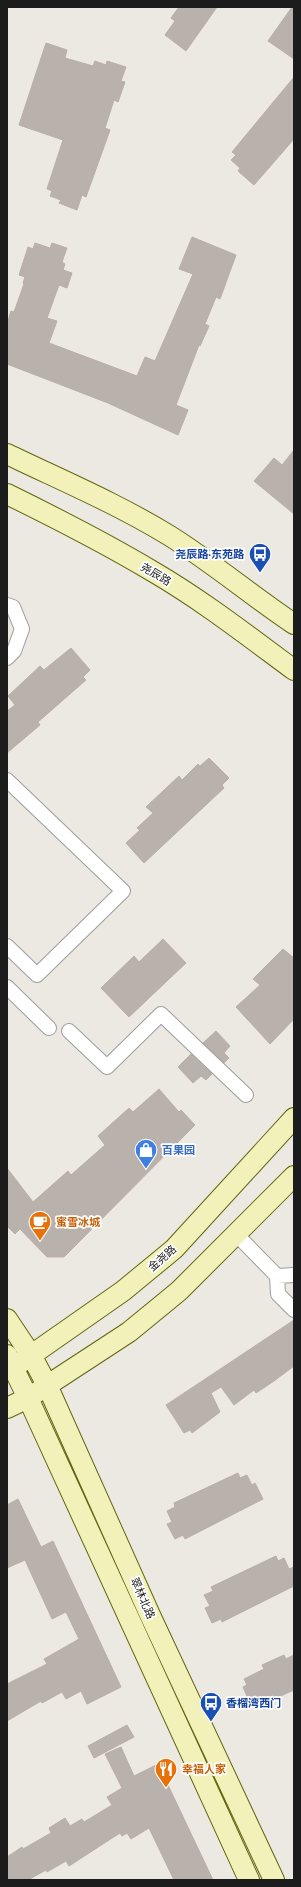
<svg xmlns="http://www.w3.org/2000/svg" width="301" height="1887" viewBox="0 0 301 1887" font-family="Ubuntu,'Noto Sans SC',sans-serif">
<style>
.building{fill:#b9b1ac;stroke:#bcaea6}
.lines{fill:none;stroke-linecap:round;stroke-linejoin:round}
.street-casing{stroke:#9d9d9d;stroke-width:16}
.secondary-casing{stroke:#63660f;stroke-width:22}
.street{stroke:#fff;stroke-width:14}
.secondary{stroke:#f2f1ba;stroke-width:20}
.labels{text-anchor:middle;stroke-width:3.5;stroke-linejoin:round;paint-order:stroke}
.transit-label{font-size:11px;font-weight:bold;fill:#164399;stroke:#fff;text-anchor:end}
.street-label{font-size:11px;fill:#1c1c1c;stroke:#fff}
.shop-label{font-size:11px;font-weight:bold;fill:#366cbe;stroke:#fff;text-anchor:start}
.food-label{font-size:11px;font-weight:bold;fill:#c56008;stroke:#fff;text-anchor:start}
</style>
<rect width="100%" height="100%" fill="#ece8e2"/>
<path class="building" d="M179,7H217L186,51L165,35L175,21L171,18Z
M292,7H294V59L268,41Z
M46,43L67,50L65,58L93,66L95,61L106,65L107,61L126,67L121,81L125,82L118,102L114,100L105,128L110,130L86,197L82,195L77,210L59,203L61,200L50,196L52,191L47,189L63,140L19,125Z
M294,77V139L254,185L238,171L240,168L231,160L236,155L232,152Z
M192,237L236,255L220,299L216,297L205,324L209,326L200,346L199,345L176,405L188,410L178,435L108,403L7,364V324L11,311L14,312L24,284L23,283L25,277L19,275L28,247L33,249L35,243L50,248L52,243L67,248L62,262L65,264L63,270L72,273L67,288L59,285L47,318L57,321L49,343L137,376L145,357L155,361L193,274L179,269Z
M294,450V514L254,481L274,458L282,465Z
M71,648L90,670L83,677L86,680L38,722L40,725L7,753V711L15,705L8,696L40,666L44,670Z
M209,758L229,778L222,785L224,788L144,863L126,843L140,830L137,828L153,813L146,807L179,776L182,780L198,764L200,766Z
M163,939L186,963L129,1017L101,988L134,956L139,962Z
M283,949L294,958V1019L270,1044L236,1007L260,985L253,979Z
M216,1031L230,1046L224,1053L229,1058L224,1063L203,1043Z
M191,1054L212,1074L206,1080L201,1076L193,1083L178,1067Z
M159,1089L179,1112L181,1110L195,1125L64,1257H47L20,1229L15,1234L7,1226V1168L33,1202L68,1171L71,1175L105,1145L98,1136L129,1108L133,1112Z
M294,1320V1366L274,1381L256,1393L254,1390L234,1405L221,1387L211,1393L220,1412L192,1433L190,1430L184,1433L166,1405Z
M238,1473L240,1478L247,1475L252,1485L255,1483L263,1499L185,1539L183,1535L175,1539L167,1524L172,1522L167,1511L175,1507L174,1503Z
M18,1499L41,1547L53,1541L121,1687L87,1704L81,1691L66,1699L62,1692L42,1703L41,1701L7,1721V1684L47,1664L44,1659L79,1639L66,1612L52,1619L25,1560L7,1568V1505Z
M276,1556L278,1561L284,1558L289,1569L294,1567V1586L222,1622L221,1619L212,1623L205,1608L210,1606L204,1595L213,1591L211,1587Z
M284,1655L286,1659L294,1655V1690L256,1707L253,1700L249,1701L243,1687L247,1685L244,1679L264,1669L262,1665Z
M127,1725L134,1737L94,1758L88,1746Z
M121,1747L134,1776L158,1764L213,1880H174L149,1828L131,1839L127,1833L122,1836L120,1833L69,1866L66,1861L47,1872L46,1870L28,1880H7V1857L22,1847L23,1849L51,1833L49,1828L65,1818L70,1826L82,1819L84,1822L112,1805L107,1797L122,1788L105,1754Z"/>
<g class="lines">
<g class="street-casing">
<path id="street" d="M7,605L13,607L22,629L14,651L7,658
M7,780L123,891L37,975L7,946
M7,987L49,1028
M69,1031L107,1067L161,1014L246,1095
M237,1235L277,1276L278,1294L294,1310
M277,1276L294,1275"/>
</g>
<g class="secondary-casing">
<path id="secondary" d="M7,454C61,480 118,504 170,536C213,563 252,596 294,624
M7,494C56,518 105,543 152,571C202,600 248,636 294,670
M7,1319L31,1355L47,1385L150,1615L274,1880
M7,1355L28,1398L249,1880
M20,1363L123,1291L174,1249L294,1118
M7,1408L28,1398L129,1332L179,1291L294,1176"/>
</g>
<use href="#street" class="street"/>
<use href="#secondary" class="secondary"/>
</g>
<defs>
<g id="bus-pin" transform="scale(1.15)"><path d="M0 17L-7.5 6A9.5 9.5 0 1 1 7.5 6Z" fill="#1a4fb4" stroke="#fff"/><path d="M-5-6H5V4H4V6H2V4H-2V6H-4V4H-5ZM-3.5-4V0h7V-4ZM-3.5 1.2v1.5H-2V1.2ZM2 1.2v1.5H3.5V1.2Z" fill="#fff"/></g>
<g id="shop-pin" transform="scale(1.15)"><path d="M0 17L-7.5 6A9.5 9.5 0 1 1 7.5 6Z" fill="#3f7fe0" stroke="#fff"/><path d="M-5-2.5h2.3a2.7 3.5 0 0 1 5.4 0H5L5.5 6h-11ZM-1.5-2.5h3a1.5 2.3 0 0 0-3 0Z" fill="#fff"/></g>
<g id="cafe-pin" transform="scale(1.15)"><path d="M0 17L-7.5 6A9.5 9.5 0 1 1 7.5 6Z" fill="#e8710a" stroke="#fff"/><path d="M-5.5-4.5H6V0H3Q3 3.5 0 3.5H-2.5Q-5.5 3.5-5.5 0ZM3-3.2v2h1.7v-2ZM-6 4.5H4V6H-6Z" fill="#fff"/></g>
<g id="restaurant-pin" transform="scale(1.15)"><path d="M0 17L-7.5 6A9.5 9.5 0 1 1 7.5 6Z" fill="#e8710a" stroke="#fff"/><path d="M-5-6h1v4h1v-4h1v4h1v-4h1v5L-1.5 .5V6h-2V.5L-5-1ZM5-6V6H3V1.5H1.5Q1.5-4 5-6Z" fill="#fff"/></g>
</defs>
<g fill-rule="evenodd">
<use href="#bus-pin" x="260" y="554"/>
<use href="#shop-pin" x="146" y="1150"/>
<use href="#cafe-pin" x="40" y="1222"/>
<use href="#bus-pin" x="211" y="1703"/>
<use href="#restaurant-pin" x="166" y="1769"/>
</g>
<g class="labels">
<g class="transit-label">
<text x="244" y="558">尧辰路·东苑路</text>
<text x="226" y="1707" text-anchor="start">香榴湾西门</text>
</g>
<g class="street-label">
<text transform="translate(156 574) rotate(31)" y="4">尧辰路</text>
<text transform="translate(162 1258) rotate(-41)" y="4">金尧路</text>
<text transform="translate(143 1598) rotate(66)" y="4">翠林北路</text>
</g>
<g class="shop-label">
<text x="162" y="1154">百果园</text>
</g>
<g class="food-label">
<text x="56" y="1226">蜜雪冰城</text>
<text x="182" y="1773">幸福人家</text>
</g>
</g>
<rect width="301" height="1887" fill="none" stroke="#1c1c1c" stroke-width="16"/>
</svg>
